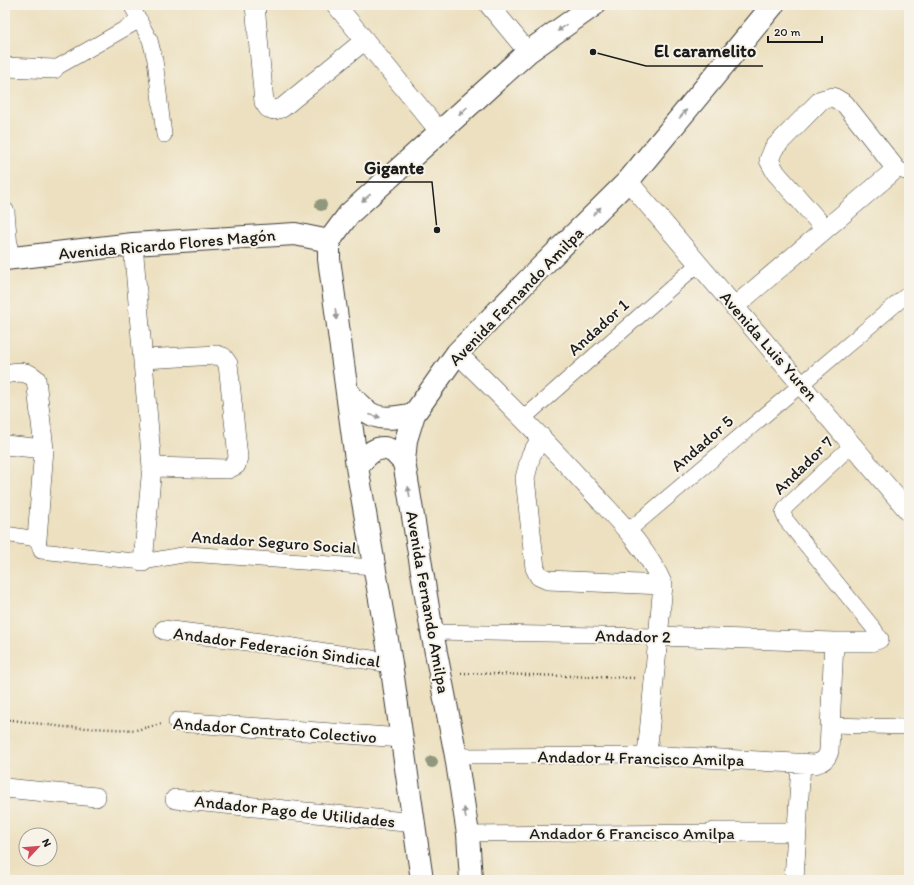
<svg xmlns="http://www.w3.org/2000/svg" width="914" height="885" viewBox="0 0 914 885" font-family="Itim,sans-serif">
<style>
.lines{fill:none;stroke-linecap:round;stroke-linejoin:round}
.pedestrian-casing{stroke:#3b3935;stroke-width:16}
.minor-casing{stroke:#3b3935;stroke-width:20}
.tertiary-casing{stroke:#3b3935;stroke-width:24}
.path{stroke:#3b3935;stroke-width:2.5;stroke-dasharray:1 3;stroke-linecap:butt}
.pedestrian{stroke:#fff;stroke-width:15}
.minor{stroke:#fff;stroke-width:19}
.tertiary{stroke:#fff;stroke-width:22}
.tree{fill:#90977c}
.oneway{fill:#999}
.labels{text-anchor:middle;stroke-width:4;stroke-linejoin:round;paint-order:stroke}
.street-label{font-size:17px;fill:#1c1c1c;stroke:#f7f3e8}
.leader{fill:none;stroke:#1c1c1c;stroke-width:1.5}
.callout-dot{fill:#1c1c1c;stroke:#f7f3e8;stroke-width:1.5}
.callout-label{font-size:18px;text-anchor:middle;font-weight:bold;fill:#1c1c1c;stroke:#f7f3e8;stroke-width:4;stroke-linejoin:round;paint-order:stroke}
</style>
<rect width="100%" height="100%" fill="#f7f3e8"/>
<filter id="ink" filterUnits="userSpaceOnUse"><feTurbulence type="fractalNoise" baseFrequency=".025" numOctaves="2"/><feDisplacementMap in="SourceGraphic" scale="8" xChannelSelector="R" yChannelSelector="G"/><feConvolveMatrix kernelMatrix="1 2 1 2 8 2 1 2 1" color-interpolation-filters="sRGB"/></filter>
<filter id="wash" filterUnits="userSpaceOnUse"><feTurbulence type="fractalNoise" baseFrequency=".012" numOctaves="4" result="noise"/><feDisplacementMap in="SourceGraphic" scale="16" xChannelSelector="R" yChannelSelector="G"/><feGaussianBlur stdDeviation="0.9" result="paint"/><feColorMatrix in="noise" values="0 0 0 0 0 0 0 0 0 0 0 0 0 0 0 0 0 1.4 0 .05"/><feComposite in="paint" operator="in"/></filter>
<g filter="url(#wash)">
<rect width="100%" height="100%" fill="#ece0c0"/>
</g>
<g filter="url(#ink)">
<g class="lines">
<g class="pedestrian-casing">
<path id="pedestrian" d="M131,5L150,40L155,60L164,135
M54,69L140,20
M896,169L909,173
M524,418L698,264
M852,445L786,507L783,513L786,520L875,630L879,639
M628,531L909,293
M5,534L37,539L41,551L143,562L188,554L374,567
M432,632L658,636
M830,725L909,727
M456,756L647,755
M468,834L714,832"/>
</g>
<g class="minor-casing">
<path id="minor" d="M255,5L264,102L268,108L274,110L282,108L365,40
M336,5L440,132
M489,5L528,52
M5,67L54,69
M628,181L909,512
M5,212L9,259
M133,244L152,467L143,562
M734,307L896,169L845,104L833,97L821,100L774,148L769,160L776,173L825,229
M457,353C504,399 550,445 593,493C619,521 648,550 663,585L647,755L815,764C823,762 827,759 829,751L834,642
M143,359L217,355L223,357L228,364L238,457L236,465L228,469L152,467
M5,374C18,372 26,370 36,379L44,449L37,539
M542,437L531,455L525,478L535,568L539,576L548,580L663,585
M5,445L44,449
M164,630L228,638L391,663
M658,636L834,642H871L879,639
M178,722L402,738
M5,788L96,797
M175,799L415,823
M714,832H797
M794,880L801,763"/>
</g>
<g class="tertiary-casing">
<path id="tertiary" d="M5,259L133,244L295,234L329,241
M347,391C370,419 378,422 414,414
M357,467C365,457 377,442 392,451C396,453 400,459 404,462
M422,880L391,663L357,467L329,259V241L349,214L528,52L594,5
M471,880L468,834L456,756L432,632L404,462L406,440L414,414L457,353L530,278L628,181L773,5"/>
</g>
<path class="path" d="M461,673L636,678
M5,719L64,727L136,730L161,724"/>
<use href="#pedestrian" class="pedestrian"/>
<use href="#minor" class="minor"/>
<use href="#tertiary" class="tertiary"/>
</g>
<g class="tree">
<circle cx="321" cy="205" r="6"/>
<circle cx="432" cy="762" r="6"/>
</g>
<defs><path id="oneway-solid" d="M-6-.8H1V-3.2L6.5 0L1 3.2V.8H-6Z"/></defs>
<g class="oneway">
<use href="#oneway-solid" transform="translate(562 28) rotate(145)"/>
<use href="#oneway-solid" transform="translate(463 111) rotate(138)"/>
<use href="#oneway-solid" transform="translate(683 114) rotate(-50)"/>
<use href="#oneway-solid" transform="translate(366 198) rotate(138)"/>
<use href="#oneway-solid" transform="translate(597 211) rotate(-45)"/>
<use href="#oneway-solid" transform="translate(336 314) rotate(82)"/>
<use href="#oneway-solid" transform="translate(375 416) rotate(15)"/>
<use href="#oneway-solid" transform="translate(409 492) rotate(-99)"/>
<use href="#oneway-solid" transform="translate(465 813) rotate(-99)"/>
</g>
</g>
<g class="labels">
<g class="street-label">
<text transform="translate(167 244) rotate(-5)" y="6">Avenida Ricardo Flores Magón</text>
<text transform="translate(516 296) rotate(-46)" y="6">Avenida Fernando Amilpa</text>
<text transform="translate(598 327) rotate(-42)" y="6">Andador 1</text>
<text transform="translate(769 346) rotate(49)" y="6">Avenida Luis Yuren</text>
<text transform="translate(702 443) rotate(-41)" y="6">Andador 5</text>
<text transform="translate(803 465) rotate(-44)" y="6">Andador 7</text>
<text transform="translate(274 542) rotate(4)" y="6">Andador Seguro Social</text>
<text transform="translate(428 602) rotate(80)" y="6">Avenida Fernando Amilpa</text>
<text transform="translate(633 636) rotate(1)" y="6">Andador 2</text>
<text transform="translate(277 647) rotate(8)" y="6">Andador Federación Sindical</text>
<text transform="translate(275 730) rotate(4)" y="6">Andador Contrato Colectivo</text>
<text transform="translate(641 758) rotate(1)" y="6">Andador 4 Francisco Amilpa</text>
<text transform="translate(295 811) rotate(6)" y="6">Andador Pago de Utilidades</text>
<text x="632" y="839">Andador 6 Francisco Amilpa</text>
</g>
</g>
<path class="leader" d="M593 52L646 66H763M437 230L432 182H356"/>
<g class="callout-dot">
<circle cx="593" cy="52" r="4"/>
<circle cx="437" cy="230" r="4"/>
</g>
<g class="callout-label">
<text x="705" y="57">El caramelito</text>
<text x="394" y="174">Gigante</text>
</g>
<rect width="914" height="885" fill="none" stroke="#f7f3e8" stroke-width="20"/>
<g transform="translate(38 847) rotate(64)"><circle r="19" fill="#f7f3e8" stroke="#9f9d96"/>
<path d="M0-3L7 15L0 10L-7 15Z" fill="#d1495b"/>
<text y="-6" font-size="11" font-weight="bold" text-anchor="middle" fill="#1c1c1c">N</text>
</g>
<path d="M768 36v6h54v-6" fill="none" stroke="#1c1c1c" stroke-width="2"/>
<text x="774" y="36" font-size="12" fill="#1c1c1c" stroke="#f7f3e8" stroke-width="3" paint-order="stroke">20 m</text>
</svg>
